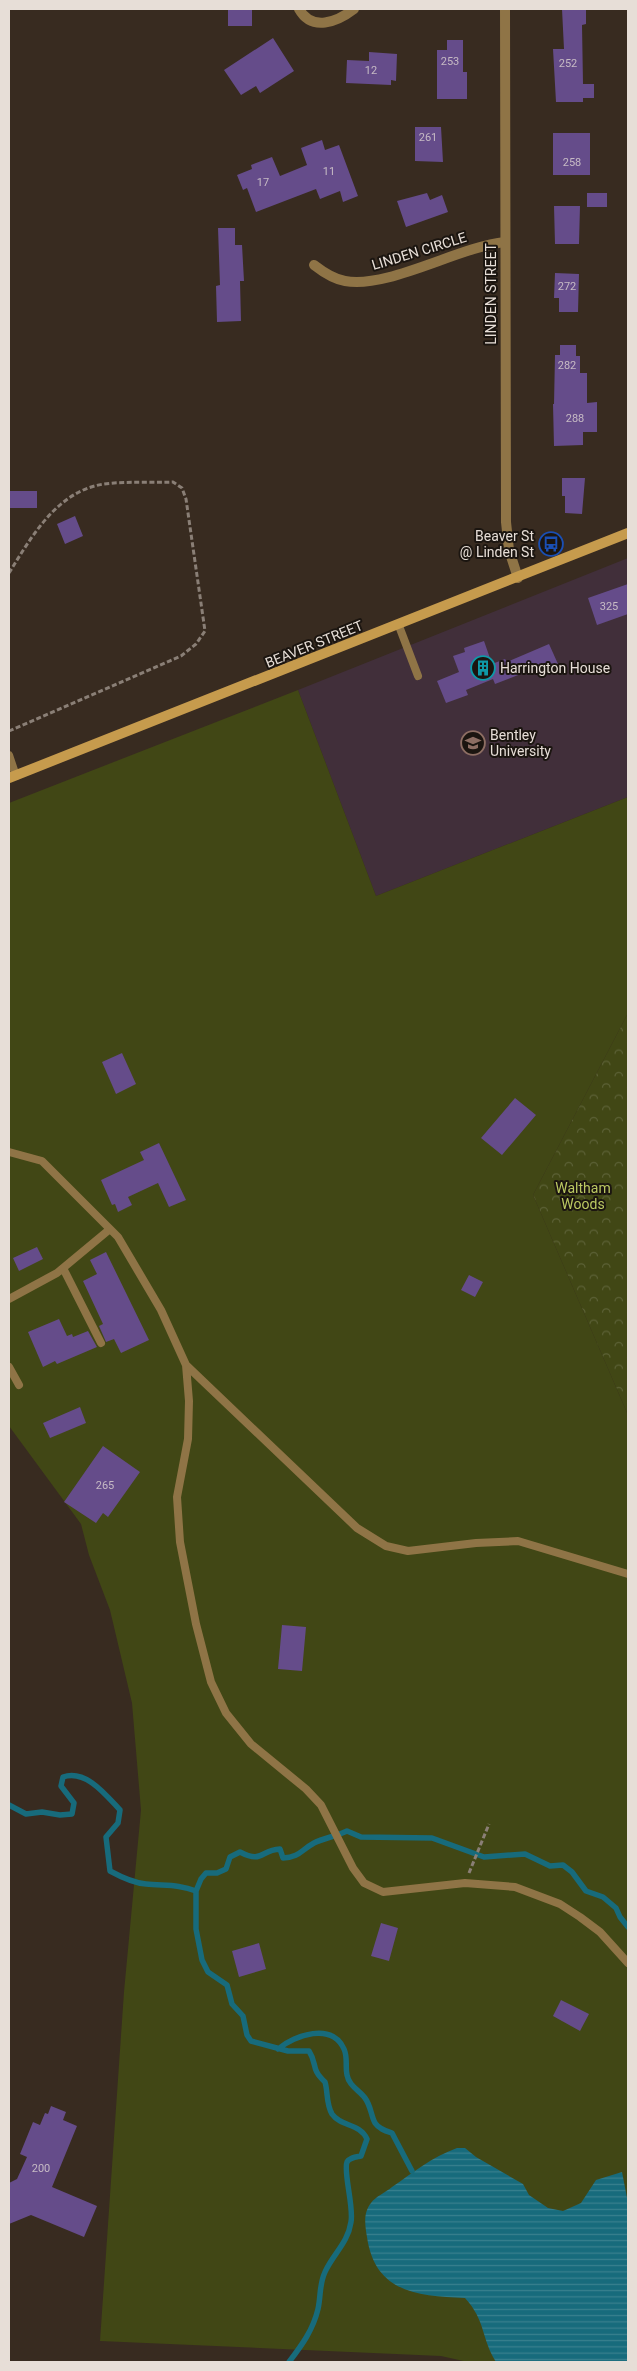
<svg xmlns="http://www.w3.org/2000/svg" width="637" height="2371" viewBox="0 0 637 2371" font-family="Roboto,sans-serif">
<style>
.education{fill:#412f3a}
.forest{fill:url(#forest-crowns)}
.park{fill:#414715}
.water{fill:url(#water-rules)}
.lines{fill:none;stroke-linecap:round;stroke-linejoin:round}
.stream{stroke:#176b7c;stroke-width:5.5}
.building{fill:#654c8a}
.path{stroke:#8a7f76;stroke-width:3;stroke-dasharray:5 2.5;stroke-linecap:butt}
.service{stroke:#8f7446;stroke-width:8}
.minor{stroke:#8f7446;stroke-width:10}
.tertiary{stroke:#8f7446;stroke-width:10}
.secondary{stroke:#c69b4d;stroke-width:10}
.labels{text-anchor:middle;stroke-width:4;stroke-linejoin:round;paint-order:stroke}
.number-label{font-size:11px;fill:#c6bac4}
.street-label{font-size:14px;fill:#e7ded7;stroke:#1b1510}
.poi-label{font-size:14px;fill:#e7ded7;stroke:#1b1510;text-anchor:start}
.park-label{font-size:14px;fill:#bcc962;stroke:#1b1510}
</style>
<defs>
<pattern id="forest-crowns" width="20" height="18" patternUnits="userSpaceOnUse" patternTransform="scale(1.25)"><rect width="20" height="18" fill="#414715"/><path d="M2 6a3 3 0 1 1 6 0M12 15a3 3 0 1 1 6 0" fill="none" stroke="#5c6136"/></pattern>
<pattern id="water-rules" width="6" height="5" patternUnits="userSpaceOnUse" patternTransform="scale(1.25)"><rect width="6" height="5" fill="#176b7c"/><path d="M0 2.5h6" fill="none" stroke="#39808e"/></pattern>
</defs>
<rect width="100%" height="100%" fill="#382b20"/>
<path class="education" d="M628,558V797L376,896L298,690Z"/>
<path class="forest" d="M628,1013V1415L533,1195Z"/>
<path class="park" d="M298,690L376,896L628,797V1013L533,1195L628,1415V2362H468L441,2356L100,2341L124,1992L141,1810L132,1703L110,1610L89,1555L81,1524L9,1426V803Z"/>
<path class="water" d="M457,2148H465L476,2157L523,2184L529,2195L548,2208L563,2211L581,2203L596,2180L622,2172L628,2203V2362H496C481,2338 486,2321 465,2298C418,2296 375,2293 367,2237C365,2225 363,2213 371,2203C375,2197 386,2192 392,2187C414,2172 432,2157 457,2148Z"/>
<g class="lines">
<path class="stream" d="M9,1805L26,1814L42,1812L60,1815L72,1814L74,1803L61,1786L63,1777C86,1769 106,1795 120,1810L118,1823L106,1837L110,1871C121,1877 133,1883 146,1884C164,1886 179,1884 196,1891L201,1879L206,1873H217L226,1869L230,1857L240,1852C263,1864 260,1850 280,1849L283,1858C300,1857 301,1850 314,1843C324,1838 337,1836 347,1831L361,1837L432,1838L484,1857L525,1854L550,1866L563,1865L572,1872L586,1891L603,1897L616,1908L620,1917L628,1927
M196,1891V1929L202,1960L208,1972L227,1985L232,2004L243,2016L247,2035L251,2041L288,2051H309C318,2065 310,2068 325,2082C328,2092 326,2104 332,2114C341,2127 360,2123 367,2139L361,2156C356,2157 350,2157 347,2162C343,2171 354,2207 351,2222C348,2243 333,2254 325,2272C319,2285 321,2296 318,2309C313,2330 302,2345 289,2362
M278,2049C295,2035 332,2022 344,2049C348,2058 345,2066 347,2075C349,2086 359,2090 365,2098C371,2106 371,2116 375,2123C379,2129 386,2131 392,2133L412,2171"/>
</g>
<path class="building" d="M228,9H252V26H228Z
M562,9H586V24L582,25L583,84H594V98H583V102H556L553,49H564Z
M273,38L294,71L260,93L256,86L241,95L224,70Z
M447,40H463V72H467V99H437V50H447Z
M369,52L397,54L396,81L391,80V85L346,83L347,60L369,61Z
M415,127H441L443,162L415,161Z
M553,133H590V175H553Z
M322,140L325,150L339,145L358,196L343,202L340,191L320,199L316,189L256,212L247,188L243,190L237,175L252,169L251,165L272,157L280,176L307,165L301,148Z
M427,193L430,200L442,195L448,212L406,227L397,201Z
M587,193H607V207H587Z
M554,206H580L579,244H555Z
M218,228H235V245H242L244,281H240L241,321L217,322L216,286L220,285Z
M555,273L579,274L578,312H559V298H554Z
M560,345H576V356H580V373H587V403L597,402V432H583V445L554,446L553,404H554L555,355H560Z
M562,478H585L582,514L565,513V496H562Z
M10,491H37V508H9Z
M75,516L83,536L65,544L57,524Z
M628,584V614L597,625L588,598Z
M484,641L492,664L505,659L507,662L549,644L558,664L538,672L536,668L495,684L493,679L466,690L468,695L446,703L437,681L459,672L453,656L465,652L464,648Z
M122,1053L136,1084L116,1094L102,1062Z
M515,1098L536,1115L502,1155L481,1138Z
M159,1143L186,1200L169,1207L158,1183L128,1197L132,1205L118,1212L115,1204L112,1205L101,1180L144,1160L140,1152Z
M37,1247L43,1259L19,1271L13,1258Z
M106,1252L149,1340L121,1353L114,1339L106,1342L99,1326L103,1324L83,1281L97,1274L90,1260Z
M469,1275L483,1282L475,1297L461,1290Z
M59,1319L67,1336L72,1334L73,1337L88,1331L97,1347L57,1364L55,1361L43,1367L28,1332Z
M80,1407L86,1423L50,1438L43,1423Z
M103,1446L140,1472L108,1517L103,1513L96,1523L64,1502Z
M282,1625L306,1627L302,1671L278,1669Z
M381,1923L398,1928L389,1961L371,1956Z
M259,1943L266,1969L239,1977L232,1951Z
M561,2000L589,2014L580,2031L553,2016Z
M51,2106L66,2112L63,2120L77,2126L52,2187L97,2206L84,2237L31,2215L9,2224V2183L17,2179L27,2157L20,2154L33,2122L40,2125L45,2113L48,2114Z"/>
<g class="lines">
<path class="path" d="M9,573C32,536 57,491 104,484C127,481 151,483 173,482L182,488L186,499L205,631L196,644L181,656L9,731
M469,1873L489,1824"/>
<path class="service" d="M399,626L418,676
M9,755L16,776
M9,1152L42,1161L118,1237L161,1310L186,1365L189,1401L188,1439L177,1497L180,1542L196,1624L211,1682L226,1713L251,1744L306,1789L321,1805L353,1868L364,1883L383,1892L465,1883L515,1887L560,1904L580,1917L600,1932L628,1963
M63,1268L101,1343
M9,1299L57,1273L110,1229
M186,1365L357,1528L386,1546L408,1551L476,1543L518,1541L628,1574
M9,1367L19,1385"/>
<path class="minor" d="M299,9C312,32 337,22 354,9
M314,265C323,272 333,279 345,281C388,289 458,247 505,242"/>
<path class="tertiary" d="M505,9L506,522L509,550L518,578"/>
<path class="secondary" d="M9,778L628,533"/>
</g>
<defs>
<g id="bus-ring" transform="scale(1.25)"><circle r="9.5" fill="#1b1510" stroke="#1a4fb4" stroke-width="1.5"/><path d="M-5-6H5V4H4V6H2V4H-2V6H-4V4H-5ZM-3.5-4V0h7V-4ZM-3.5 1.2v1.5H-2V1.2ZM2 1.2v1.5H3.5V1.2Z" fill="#1a4fb4"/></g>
<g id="building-ring" transform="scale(1.25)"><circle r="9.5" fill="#1b1510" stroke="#0f9aa8" stroke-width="1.5"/><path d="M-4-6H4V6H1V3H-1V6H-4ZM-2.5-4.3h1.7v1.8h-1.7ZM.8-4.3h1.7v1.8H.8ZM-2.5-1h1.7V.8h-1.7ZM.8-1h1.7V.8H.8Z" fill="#0f9aa8"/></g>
<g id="university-ring" transform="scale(1.25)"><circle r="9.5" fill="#1b1510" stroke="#8d6e63" stroke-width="1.5"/><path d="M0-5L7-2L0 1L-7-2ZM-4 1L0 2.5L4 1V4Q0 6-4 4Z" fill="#8d6e63"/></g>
</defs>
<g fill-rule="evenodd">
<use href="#bus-ring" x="551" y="544"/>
<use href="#building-ring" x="483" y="668"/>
<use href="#university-ring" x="473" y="743"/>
</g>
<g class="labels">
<g class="number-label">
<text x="450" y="65">253</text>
<text x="568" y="67">252</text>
<text x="371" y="74">12</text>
<text x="428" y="141">261</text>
<text x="572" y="166">258</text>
<text x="329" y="175">11</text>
<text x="263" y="186">17</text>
<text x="567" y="290">272</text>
<text x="567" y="369">282</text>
<text x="575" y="422">288</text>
<text x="609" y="610">325</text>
<text x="105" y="1489">265</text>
<text x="41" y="2172">200</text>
</g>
<g class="street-label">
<text transform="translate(419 251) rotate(-17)" y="5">LINDEN CIRCLE</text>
<text transform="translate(491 294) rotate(-90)" y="5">LINDEN STREET</text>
<text transform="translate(314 644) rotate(-22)" y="5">BEAVER STREET</text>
</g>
<g class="poi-label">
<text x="534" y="541" text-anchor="end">Beaver St<tspan x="534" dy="16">@ Linden St</tspan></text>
<text x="500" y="673">Harrington House</text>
<text x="490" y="740">Bentley<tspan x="490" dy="16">University</tspan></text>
</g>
<g class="park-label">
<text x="583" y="1193">Waltham<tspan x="583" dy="16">Woods</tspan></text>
</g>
</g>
<rect width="637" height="2371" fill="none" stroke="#e7ded7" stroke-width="20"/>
</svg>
